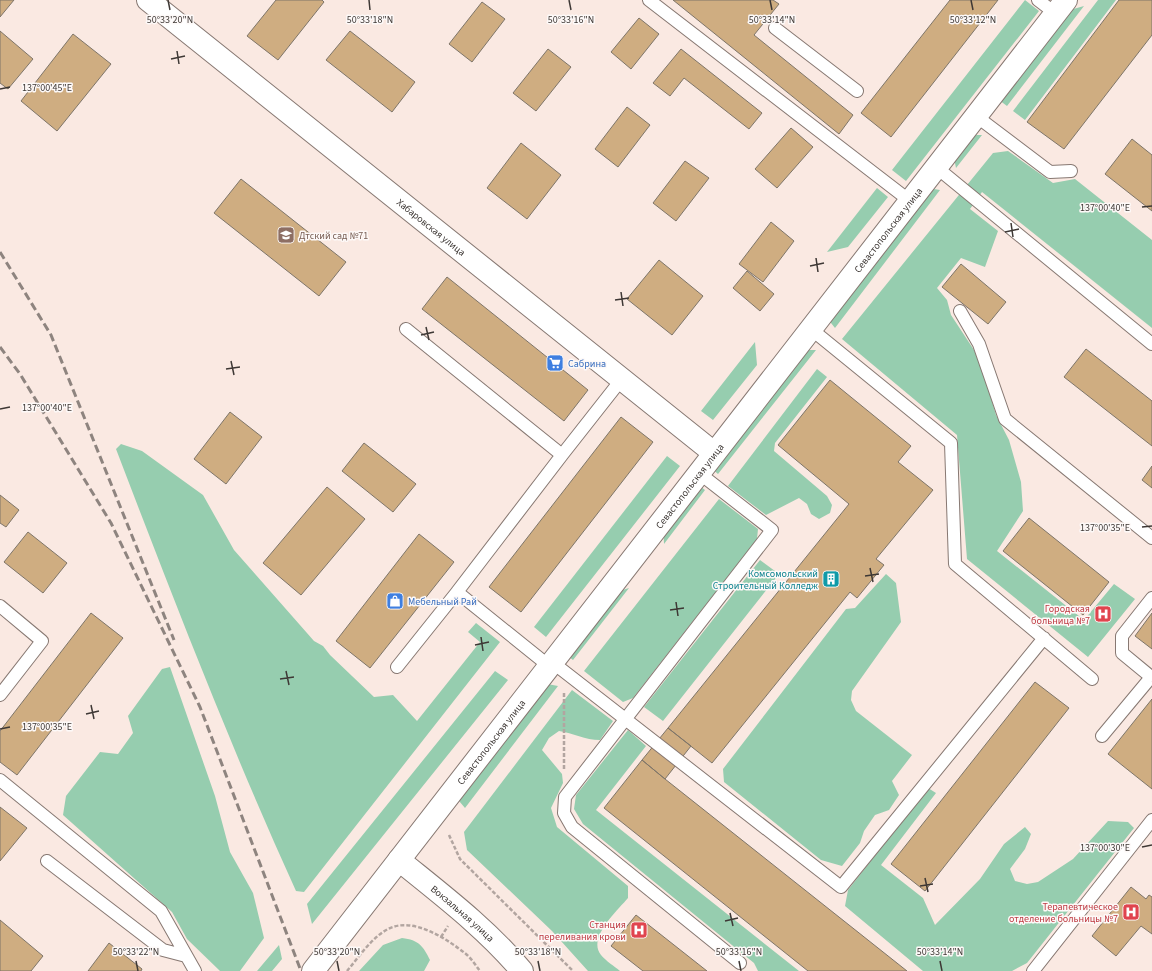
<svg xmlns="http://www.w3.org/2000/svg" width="1152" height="971" viewBox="0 0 1152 971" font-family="'Source Sans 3',sans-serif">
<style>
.green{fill:#96cdaf}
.building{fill:#cfad81;stroke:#7e7569}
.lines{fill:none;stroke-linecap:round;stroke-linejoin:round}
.service-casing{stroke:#877872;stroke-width:14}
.minor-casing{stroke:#877872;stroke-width:24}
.tertiary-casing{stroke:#877872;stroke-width:24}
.path{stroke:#b2a5a0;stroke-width:2.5;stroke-dasharray:4 2;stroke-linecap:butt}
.service{stroke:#fff;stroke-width:12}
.minor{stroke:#fff;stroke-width:22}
.tertiary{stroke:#fff;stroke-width:22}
.rail{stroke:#8e847f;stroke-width:3;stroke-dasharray:8 4;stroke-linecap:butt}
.ticks{fill:none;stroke:#3e3835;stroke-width:1.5}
.labels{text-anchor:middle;stroke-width:3;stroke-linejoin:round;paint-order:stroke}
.street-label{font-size:10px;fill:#3e3835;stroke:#fdf9f8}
.education-label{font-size:10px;fill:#785e54;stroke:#fdf9f8;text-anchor:start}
.shop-label{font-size:10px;fill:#366cbe;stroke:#fdf9f8;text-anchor:start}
.culture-label{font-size:10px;fill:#0d838f;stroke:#fdf9f8;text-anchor:end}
.health-label{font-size:10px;fill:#be3a42;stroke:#fdf9f8;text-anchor:end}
.ticks-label{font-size:10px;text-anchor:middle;fill:#3e3835;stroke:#fdf9f8;stroke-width:3;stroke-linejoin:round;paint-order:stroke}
</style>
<rect width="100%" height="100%" fill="#fae9e2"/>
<path class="green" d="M1025,0L1039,11L906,181L892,170Z
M1098,0H1116L1025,120L1013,111Z
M1084,6L1007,106L999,100L1070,10Z
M977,135H982L956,168L954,158L971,136Z
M1008,151L1053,183L1075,179L1152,240V328L982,192L970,209L998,231L985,267L961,258L937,288L947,300L951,315L974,350L985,377L996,415L1009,440L1021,482L1023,511L997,551L1084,620L1114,584L1135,599L1088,657L967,559L957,435L842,339L993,153Z
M877,188L888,197L848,247L827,252Z
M934,189L940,190L835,328L831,323L830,317L928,191Z
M755,342L757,365L713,420L701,411Z
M808,350H816L718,474L711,468Z
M817,369L827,377L775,443L774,451L827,496L832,505L830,513L819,519L811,514L807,504L799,498L766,515L728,486Z
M121,444L142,451L203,495L234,550L314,641L323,646L330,655L374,697L393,695L417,721L480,642L468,632L476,623L500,642L304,892L296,891C230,746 173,598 116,449Z
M667,456L680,466L546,637L534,627Z
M696,483L705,490L664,544L663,526Z
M719,499L758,529L757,539L633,698L623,702L584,671Z
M760,560L779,574L663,721L644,707Z
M886,574L896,583L901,622L852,691L851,700L856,711L912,755L892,781L899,795L889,810L875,815L864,831L860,843L842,866L821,860L724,782L723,769L846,609L855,608Z
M629,588L573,660L565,654L613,593Z
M170,667L215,796L230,852L253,893L264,938L240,971H220L187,939L172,912L63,815L66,796L100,752L118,754L133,733L128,716L162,669Z
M495,671L508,680L312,924L307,904Z
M542,683L558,686L465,808L454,795Z
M572,690L613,721L600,740C585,740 573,733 559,731L549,738L542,750L562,774L563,783L551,808L557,827L628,886V898C617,911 587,938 601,955C606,961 614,966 620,971H588L552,931L467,850L464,832Z
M628,730L646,746L596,810L799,971H758L754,963L583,824L574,809L576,795Z
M928,788L936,793L881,865L923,898L935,925L980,879L1004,844L1025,827L1031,834L1025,849L1010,869L1015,881L1027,884L1038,882L1073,859L1108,821L1128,822L1134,828L1027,963L1012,971H923L845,906L848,890Z
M402,938C419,940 423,946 430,960L424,971H359L383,945Z
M279,945L282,959L272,971H257Z"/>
<path class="building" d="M0,0H14L0,17Z
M276,0H322L324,2L278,60L247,36Z
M673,0H773L779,4L754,35L853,115L839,134Z
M950,0H998L891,137L861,113Z
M1119,0H1152V35L1064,149L1027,122Z
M482,2L505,19L472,62L449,44Z
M639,18L659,34L631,69L611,52Z
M0,31L33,59L8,89L0,83Z
M350,31L415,82L392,112L326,60Z
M73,34L111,64L57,131L21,101Z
M548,49L571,67L536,111L513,93Z
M681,49L762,113L749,129L684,78L670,96L653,83Z
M627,107L650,125L618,167L595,149Z
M791,128L813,147L777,188L755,169Z
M1132,139L1152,155V211L1105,174Z
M521,143L561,175L527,219L487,188Z
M685,161L709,178L676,221L653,203Z
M241,179L346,262L319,296L214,213Z
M771,222L794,241L763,282L739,264Z
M659,260L703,296L672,335L627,299Z
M961,264L1006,302L988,324L942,287Z
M747,271L774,294L760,311L733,288Z
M447,277L588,390L564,421L422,309Z
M1086,349L1152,401V446L1064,377Z
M830,380L911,446L898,462L933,490L876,559L884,565L857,598L850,592L712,763L668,728L849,504L778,445Z
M230,412L262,437L226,484L194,459Z
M621,417L653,442L521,612L489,587Z
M364,443L416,484L393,512L342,471Z
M1152,466V488L1142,480Z
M327,487L365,519L301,595L263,563Z
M0,495L19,510L6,527L0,523Z
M1029,518L1109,582L1083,615L1003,551Z
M28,532L67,563L43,593L4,562Z
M419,534L454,562L370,668L336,641Z
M91,613L123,638L17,775L0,762V731Z
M1152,613V649L1135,636Z
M1035,682L1069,708L925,891L891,864Z
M1152,699V789L1108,754Z
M668,728L691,746L665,779L642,760Z
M642,760L665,779L907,971H808L604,808Z
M0,807L27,828L0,861Z
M1131,887L1146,899L1149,895L1152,897V934L1141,926L1116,956L1092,936Z
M636,915L707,971H643L611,946Z
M0,920L43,956L31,971H0Z
M109,943L142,969L141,971H88Z"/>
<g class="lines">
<g class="service-casing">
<path id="service" d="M649,0L910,201
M1038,0L1055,13
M775,28L857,91
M976,116L1050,172L1071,171
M936,167L1152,344
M960,311L979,344L1005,419L1152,538
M406,329L562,455L457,592L549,666
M811,329L951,443L955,564L1092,679
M562,455L621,380
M699,473L772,530L565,797L564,813L572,827L740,963
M0,606L42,641L0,695
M552,662L841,887L1044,638
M397,667L457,592
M1150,676L1122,653V636L1152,598
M1102,736L1152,676
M0,780L161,911L195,971
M47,861L163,950L186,956
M1033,971L1152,820"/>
</g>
<g class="minor-casing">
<g id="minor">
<path id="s1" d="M148,0L714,453"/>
</g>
</g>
<g class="tertiary-casing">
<g id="tertiary">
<path id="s2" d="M399,860C442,895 486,928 522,971"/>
<path id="s3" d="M313,971L1066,0"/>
</g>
</g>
<path class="path" d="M564,693V770
M449,835L460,859L573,971
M441,937L448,926
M347,971C359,957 371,938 388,929C413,916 447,939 466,954C472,959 476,966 480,971"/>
<use href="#service" class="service"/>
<use href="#minor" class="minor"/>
<use href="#tertiary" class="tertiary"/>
<path class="rail" d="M0,252L51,335L174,640
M0,347L20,374L111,523L200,707L301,971"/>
</g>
<path class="ticks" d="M168,0L170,10M369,0L370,10M569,0L571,10M770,0L772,10M971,0L973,10M177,51L179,64M171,59L185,56M0,89L10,87M1142,207L1152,206M1011,223L1013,237M1005,232L1019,229M816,258L818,272M810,266L824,263M621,292L623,306M615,300L629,298M426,327L429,340M421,335L434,332M231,361L234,375M226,369L240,367M0,409L10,407M1142,527L1152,526M870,568L873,582M865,576L879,574M676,602L678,616M670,610L684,608M481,637L483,651M475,645L489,642M286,671L289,685M280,679L294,677M91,705L94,719M86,714L99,711M0,729L10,727M1142,847L1152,845M925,878L928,892M920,886L933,884M730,913L733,926M725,921L738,918M136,961L138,971M337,961L339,971M538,961L540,971M739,961L741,971M940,961L942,971"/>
<defs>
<g id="school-square" transform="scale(0.9)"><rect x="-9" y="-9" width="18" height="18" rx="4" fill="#8d6e63" stroke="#fdf9f8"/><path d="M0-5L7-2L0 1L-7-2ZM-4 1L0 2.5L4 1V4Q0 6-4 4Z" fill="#fff"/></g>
<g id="supermarket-square" transform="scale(0.9)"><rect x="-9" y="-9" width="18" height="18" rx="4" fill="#3f7fe0" stroke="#fdf9f8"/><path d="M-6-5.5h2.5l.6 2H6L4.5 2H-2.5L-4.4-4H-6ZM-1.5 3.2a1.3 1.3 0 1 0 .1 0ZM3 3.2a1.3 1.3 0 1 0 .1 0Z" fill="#fff"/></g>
<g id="building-square" transform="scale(0.9)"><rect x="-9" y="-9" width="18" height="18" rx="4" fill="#0f9aa8" stroke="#fdf9f8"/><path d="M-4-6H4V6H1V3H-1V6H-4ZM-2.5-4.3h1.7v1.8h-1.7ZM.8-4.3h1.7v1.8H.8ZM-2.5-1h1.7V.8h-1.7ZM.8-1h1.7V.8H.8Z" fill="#fff"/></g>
<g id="shop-square" transform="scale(0.9)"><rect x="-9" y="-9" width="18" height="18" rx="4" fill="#3f7fe0" stroke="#fdf9f8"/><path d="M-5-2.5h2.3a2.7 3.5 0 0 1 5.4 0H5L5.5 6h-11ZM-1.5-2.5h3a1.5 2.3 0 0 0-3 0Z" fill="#fff"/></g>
<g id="hospital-square" transform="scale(0.9)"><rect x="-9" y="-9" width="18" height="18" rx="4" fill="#e0444e" stroke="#fdf9f8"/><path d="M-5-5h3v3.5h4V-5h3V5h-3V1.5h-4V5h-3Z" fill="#fff"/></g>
</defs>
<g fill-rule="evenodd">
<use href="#school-square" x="286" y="235"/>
<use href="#supermarket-square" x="555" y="363"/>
<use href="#building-square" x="831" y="579"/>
<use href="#shop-square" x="395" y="601"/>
<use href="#hospital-square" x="1103" y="614"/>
<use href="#hospital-square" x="1131" y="912"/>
<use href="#hospital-square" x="639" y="930"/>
</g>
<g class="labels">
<g class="street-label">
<text dy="4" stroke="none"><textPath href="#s1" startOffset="363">Хабаровская улица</textPath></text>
<text dy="4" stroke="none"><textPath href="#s3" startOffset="938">Севастопольская улица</textPath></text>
<text dy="4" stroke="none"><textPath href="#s3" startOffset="614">Севастопольская улица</textPath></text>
<text dy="4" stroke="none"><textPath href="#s3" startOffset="290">Севастопольская улица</textPath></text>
<text dy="4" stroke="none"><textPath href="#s2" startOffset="83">Вокзальная улица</textPath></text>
</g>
<g class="education-label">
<text x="299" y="239">Дтский сад №71</text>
</g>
<g class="shop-label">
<text x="568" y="367">Сабрина</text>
<text x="408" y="605">Мебельный Рай</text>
</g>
<g class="culture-label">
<text x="818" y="577">Комсомольский<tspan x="818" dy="12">Строительный Колледж</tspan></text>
</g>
<g class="health-label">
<text x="1090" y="612">Городская<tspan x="1090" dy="12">больница №7</tspan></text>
<text x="1118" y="910">Терапевтическое<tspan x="1118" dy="12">отделение больницы №7</tspan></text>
<text x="626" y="928">Станция<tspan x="626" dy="12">переливания крови</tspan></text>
</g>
</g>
<g class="ticks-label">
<text x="170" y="23">50°33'20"N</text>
<text x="370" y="23">50°33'18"N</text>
<text x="571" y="23">50°33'16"N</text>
<text x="772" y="23">50°33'14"N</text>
<text x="973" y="23">50°33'12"N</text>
<text x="47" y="91">137°00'45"E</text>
<text x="1105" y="211">137°00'40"E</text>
<text x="47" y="411">137°00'40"E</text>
<text x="1105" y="531">137°00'35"E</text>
<text x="47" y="730">137°00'35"E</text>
<text x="1105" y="851">137°00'30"E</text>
<text x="136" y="955">50°33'22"N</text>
<text x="337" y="955">50°33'20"N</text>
<text x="538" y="955">50°33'18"N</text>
<text x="739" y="955">50°33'16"N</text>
<text x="940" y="955">50°33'14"N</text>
</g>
</svg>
